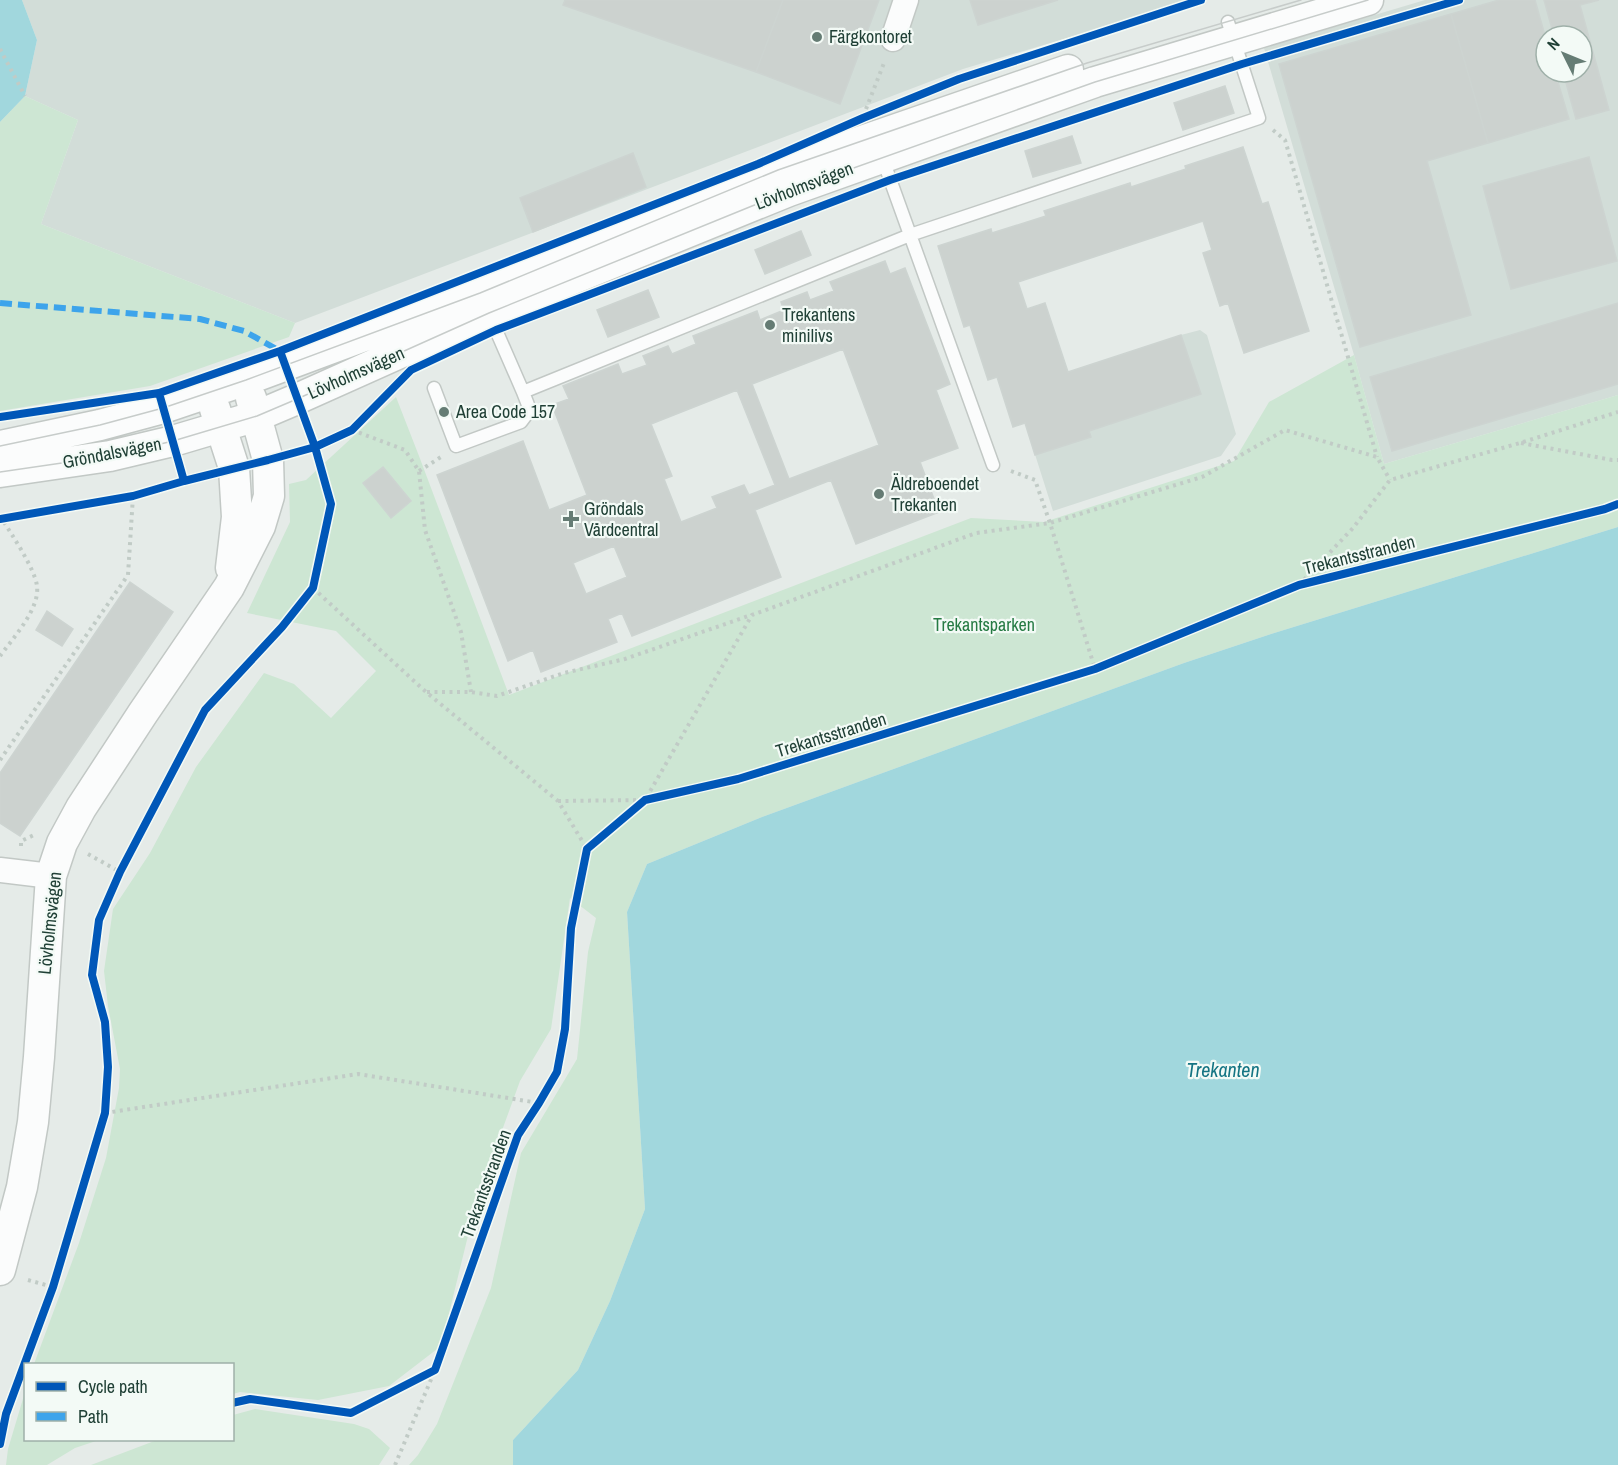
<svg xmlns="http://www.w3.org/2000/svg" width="1618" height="1465" viewBox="0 0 1618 1465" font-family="'Archivo Narrow',sans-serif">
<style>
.built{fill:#d2ddd8;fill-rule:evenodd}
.green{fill:#cde6d3}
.water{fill:#a1d7dd}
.building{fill:#ccd2cf;stroke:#cdd4d1;stroke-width:1.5;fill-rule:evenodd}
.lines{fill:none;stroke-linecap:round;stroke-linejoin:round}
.service-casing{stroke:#c2c8c5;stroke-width:15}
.minor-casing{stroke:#c2c8c5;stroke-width:27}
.tertiary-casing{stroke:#c2c8c5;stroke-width:33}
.path{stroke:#c1cbc6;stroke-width:4;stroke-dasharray:3 4.5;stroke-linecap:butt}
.service{stroke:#fbfcfc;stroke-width:12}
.minor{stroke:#fbfcfc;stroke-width:24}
.tertiary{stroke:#fbfcfc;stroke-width:30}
.tram{stroke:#c7ccca;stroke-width:1.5}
.quiet{stroke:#3da4eb;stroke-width:6;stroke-dasharray:12 6;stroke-linecap:butt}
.cycleway-casing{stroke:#f3faf6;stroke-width:11}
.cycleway{stroke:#0057b8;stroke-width:8}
.poi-dot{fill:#657c74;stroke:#f3faf6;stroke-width:2}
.labels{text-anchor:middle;stroke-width:4.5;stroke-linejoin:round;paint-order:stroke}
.poi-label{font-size:18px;fill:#204036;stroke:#f3faf6;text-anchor:start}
.street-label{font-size:18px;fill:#204036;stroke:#f3faf6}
.park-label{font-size:18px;fill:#267b44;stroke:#f3faf6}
.water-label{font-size:20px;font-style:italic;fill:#147483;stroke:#f3faf6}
</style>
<rect width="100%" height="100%" fill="#e5ebe8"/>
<path class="built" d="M22,0H1194L963,69L295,323L41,224L78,120L25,96L37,40Z
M1425,0H1618V395L1384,464L1354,355L1264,48ZM1546,36H1582V72H1546Z
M1200,330L1207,335L1236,434L1221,456L1053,511L1025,423L1068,372L1181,335Z"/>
<path class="green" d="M25,96L78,120L41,224L295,323L289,337L150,386L0,411V122Z
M1354,355L1384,464L1618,395V527L1271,634L1184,663L762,817L647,864L627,912L645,1209L610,1301L578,1370L513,1440V1465H409L418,1455L437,1424L491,1288L521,1153L577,1059L588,952L596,918L570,898L551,1029L520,1081L477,1199L441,1346L389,1386L318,1400L240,1392L233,1394L232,1364H34L79,1243L106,1158L119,1088L120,1069L108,1006L104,971L113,909L150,853L196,767L264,673L294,684L331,718L376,671L336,631L247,613L290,522L289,484L306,480L396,397L419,456L509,695L971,518L1044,522L1234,461L1269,402Z
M25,1392L26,1440H99L75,1448L47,1465H6L8,1449Z
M255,1409L354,1424L369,1429L390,1448L379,1465H91L157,1440H232L233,1415Z"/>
<path class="water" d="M0,0H22L37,40L25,96L0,122Z
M1618,527V1465H513V1440L578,1370L610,1301L645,1209L627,912L647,864L762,817L1184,663L1271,634Z"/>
<path class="building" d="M565,0H783L756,72L563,5Z
M783,0H879L840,104L756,72Z
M970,0H1058L978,25Z
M1499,0H1535L1546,39V72H1555L1569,119L1488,143L1451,14Z
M1544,0H1599L1580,5L1609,110L1576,119L1563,72H1582V36H1554Z
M1451,14L1488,143L1427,161L1471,315L1360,347L1279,64Z
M1225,86L1234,113L1183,130L1174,103Z
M1072,136L1081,163L1033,177L1025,151Z
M1243,147L1262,204L1268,202L1309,331L1244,353L1228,303L1220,306L1203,253L1212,250L1203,221L1018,282L1027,309L1045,303L1068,372L1181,335L1201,394L1089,431L1091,437L1035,455L1025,423L1013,427L997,377L988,380L970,325L964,327L938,246L991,229L992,233L1046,216L1044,211L1130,183L1131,187L1186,169L1185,166Z
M633,153L646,187L533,232L520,198Z
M1589,157L1617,261L1511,289L1483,186Z
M801,231L811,255L765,274L755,250Z
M885,261L890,274L905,268L950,384L936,390L958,448L920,462L939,512L856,544L831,480L755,510L781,577L632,636L622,613L608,619L617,642L541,672L533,650L508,661L437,475L523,441L549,510L587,495L552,405L569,399L563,386L618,364L622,374L647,365L643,356L668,346L672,354L696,344L693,336L757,311L760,320L784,310L781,302L807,292L810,300L834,291L830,282ZM843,349L879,445L789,479L752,384ZM737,390L775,485L749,495L744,485L712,497L717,508L681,522L664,479L672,476L651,424ZM614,546L627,577L586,594L573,563Z
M648,290L659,317L608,337L597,310Z
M1618,303V384L1392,451L1370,377Z
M383,467L411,501L391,518L363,483Z
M130,582L173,612L20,836L0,823V773Z
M47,611L73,629L62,646L36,630Z"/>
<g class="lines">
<g class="service-casing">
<path id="service" d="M882,157L993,465
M489,314L523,392L910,235L1259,118L1228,22
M434,388L456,446L521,422L530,410L523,392"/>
</g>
<g class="minor-casing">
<path id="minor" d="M893,39L906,0
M0,870L51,876"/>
</g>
<g class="tertiary-casing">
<path id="tertiary" d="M215,409L234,468L237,517L231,568
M0,446L100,425L163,408L246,380L480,293L778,170L1068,70
M0,472L110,456L173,441L257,416L297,399L489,313L789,191L1095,82L1368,0
M0,1270L22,1187L33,1122L39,1057L51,876L62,843L81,808L143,713L229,587L260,526L269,496L268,460L251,398"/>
</g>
<path class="path" d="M0,49L25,96
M866,109L884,63
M1273,130L1285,140L1377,457
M307,425L315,447
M352,430L405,450L419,471L425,530L461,632L471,692
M1521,443L1612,460H1618
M419,471L441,457
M1011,471L1035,480L1050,523L1095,669
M1299,585L1353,528L1390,480L1520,443L1618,412
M313,588L426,692L558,801L587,849
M0,656C13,638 40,609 37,586C35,569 12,535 2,519
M427,692H471L497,696L564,673L625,659L751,615
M0,760L128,575L133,496
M558,801L645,800L752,615L976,533L1050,523L1202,477L1285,430L1377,457L1390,480
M21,846V841L34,835
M88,854L120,872
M105,1113L358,1074L539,1103
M28,1280L53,1287
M395,1465L435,1370"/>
<use href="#service" class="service"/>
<use href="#minor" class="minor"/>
<use href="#tertiary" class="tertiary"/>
<path class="tram" d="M0,446L100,425L163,408L246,380L480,293L778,170L1087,63L1301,0
M0,472L110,456L173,441L257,416L297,399L489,313L789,191L1095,82L1368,0"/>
<path class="quiet" d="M0,303L200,319L244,331L280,351"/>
<g class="cycleway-casing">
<path id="cycleway" d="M159,393L184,481
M0,417L159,393L280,351L758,164L863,118L959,79L1201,0
M0,519L133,496L184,481L268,460L315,447L352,430L411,370L496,330L890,180L1242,64L1459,0
M232,1403L250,1399L351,1413L435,1370L518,1135L539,1103L557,1072L565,1029L571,928L587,849L645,800L738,779L1095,669L1299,585L1605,509L1618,504
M0,1444L6,1414L53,1287L105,1113L108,1067L105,1022L92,975L99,920L120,872L205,710L282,627L313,588L331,504L315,447L280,351"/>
</g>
<use href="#cycleway" class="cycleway"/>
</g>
<g class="poi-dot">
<circle cx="817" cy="37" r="6"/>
<circle cx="770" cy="325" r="6"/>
<circle cx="444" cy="412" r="6"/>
<circle cx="879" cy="494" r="6"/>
<path d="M568 510h6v6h6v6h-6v6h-6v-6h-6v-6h6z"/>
</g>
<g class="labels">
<g class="poi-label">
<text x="829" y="43">Färgkontoret</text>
<text x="782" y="321">Trekantens<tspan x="782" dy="21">minilivs</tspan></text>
<text x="456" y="418">Area Code 157</text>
<text x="891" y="490">Äldreboendet<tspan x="891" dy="21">Trekanten</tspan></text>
<text x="584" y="515">Gröndals<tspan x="584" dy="21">Vårdcentral</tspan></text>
</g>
<g class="street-label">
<text transform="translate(804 186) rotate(-21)" y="6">Lövholmsvägen</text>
<text transform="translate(356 373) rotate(-24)" y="6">Lövholmsvägen</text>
<text transform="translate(112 453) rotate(-11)" y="6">Gröndalsvägen</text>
<text transform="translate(1359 555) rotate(-14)" y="6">Trekantsstranden</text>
<text transform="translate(831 735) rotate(-17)" y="6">Trekantsstranden</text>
<text transform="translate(50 923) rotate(-84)" y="6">Lövholmsvägen</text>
<text transform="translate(486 1184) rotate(-70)" y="6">Trekantsstranden</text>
</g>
<g class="park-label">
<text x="984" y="631">Trekantsparken</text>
</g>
<g class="water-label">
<text x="1223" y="1077">Trekanten</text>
</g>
</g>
<rect x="24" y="1363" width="210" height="78" fill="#f3faf6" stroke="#9fb0a9" stroke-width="1.5"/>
<rect x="36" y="1382" width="30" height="9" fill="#0057b8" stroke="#9fb0a9" stroke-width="1.5"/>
<text x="78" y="1393" font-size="18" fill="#204036">Cycle path</text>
<rect x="36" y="1412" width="30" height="9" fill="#3da4eb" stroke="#9fb0a9" stroke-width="1.5"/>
<text x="78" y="1423" font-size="18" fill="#204036">Path</text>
<g transform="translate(1564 54) rotate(313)"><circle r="28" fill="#f3faf6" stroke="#9fb0a9" stroke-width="1.5"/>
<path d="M0-4.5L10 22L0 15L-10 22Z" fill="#657c74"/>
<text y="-9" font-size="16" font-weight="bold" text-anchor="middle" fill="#204036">N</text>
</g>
</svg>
